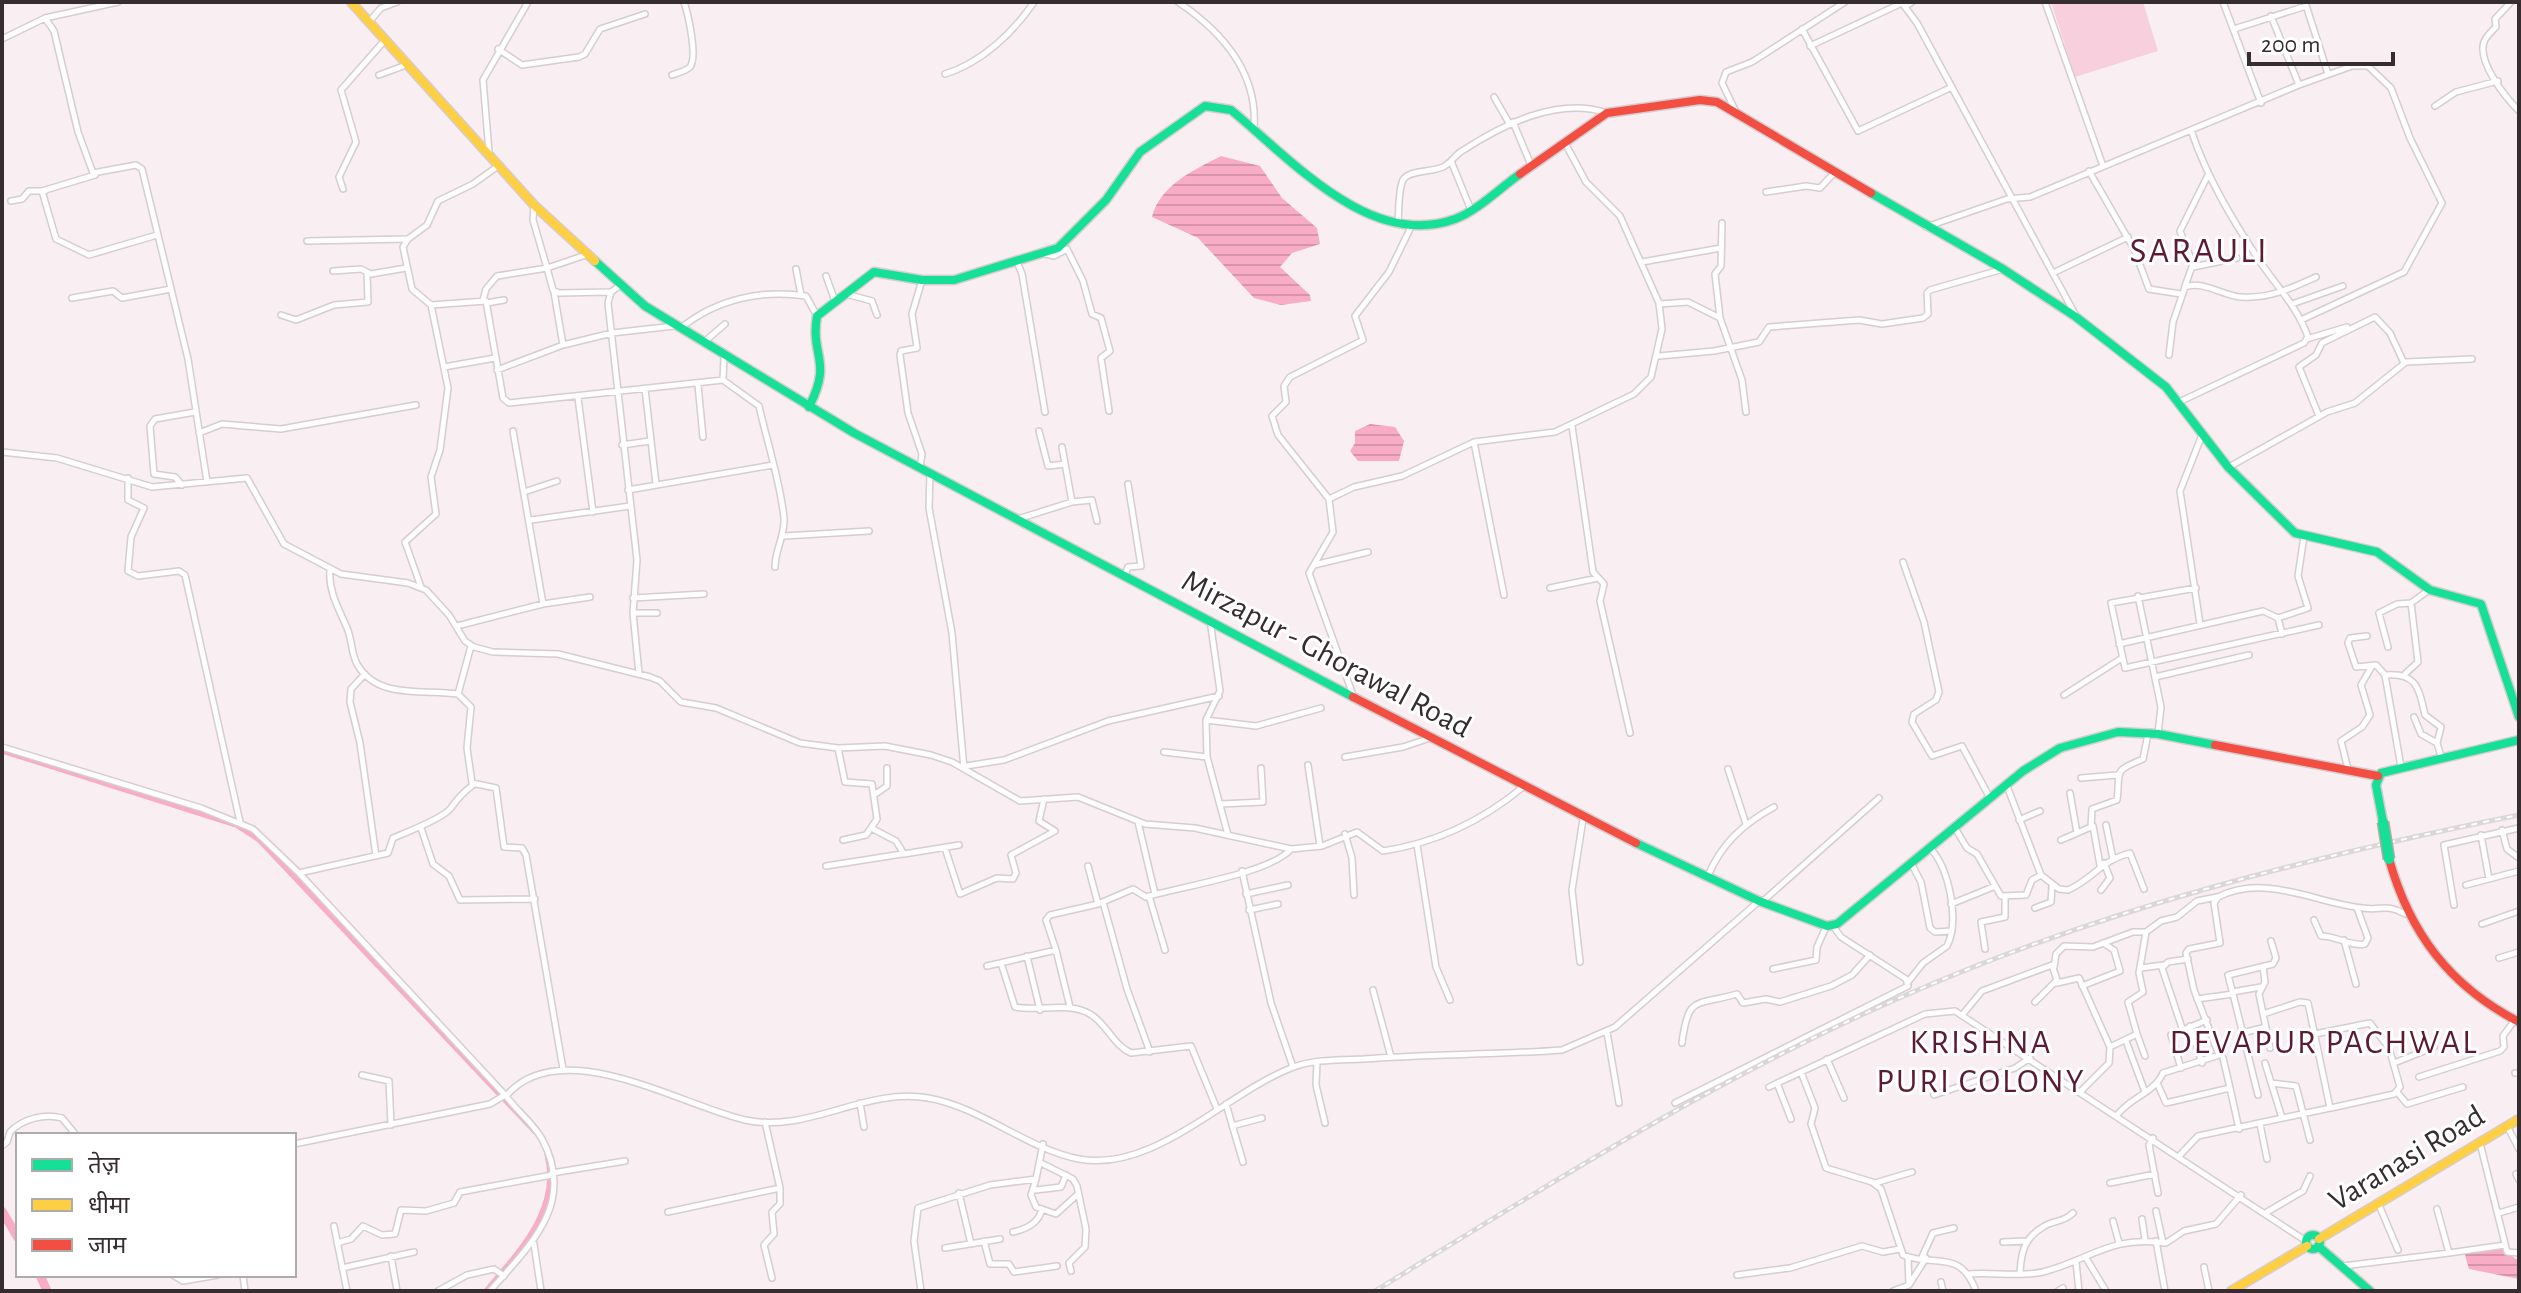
<svg xmlns="http://www.w3.org/2000/svg" width="2521" height="1293" viewBox="0 0 2521 1293" font-family="'Alegreya Sans','Noto Sans Devanagari',sans-serif">
<style>
.pitch{fill:#f8cfdc}
.water{fill:url(#water-rules)}
.lines{fill:none;stroke-linecap:round;stroke-linejoin:round}
.canal{stroke:#f8acc6;stroke-width:5}
.river{stroke:#f8acc6;stroke-width:9}
.street-casing{stroke:#d5cdcf;stroke-width:8}
.fast-casing{stroke:#d5cdcf;stroke-width:11}
.slow-casing{stroke:#d5cdcf;stroke-width:11}
.jam-casing{stroke:#d5cdcf;stroke-width:11}
.street{stroke:#fefdfd;stroke-width:5}
.fast{stroke:#16e098;stroke-width:8}
.slow{stroke:#ffcf43;stroke-width:8}
.jam{stroke:#f24e42;stroke-width:8}
.rail-casing{stroke:#dad7d8;stroke-width:5}
.rail{stroke:#fff;stroke-width:2;stroke-dasharray:6;stroke-linecap:butt}
.fast-bridge-casing{stroke:#b8a4ab;stroke-width:13;stroke-linecap:butt}
.fast-bridge{stroke:#16e098;stroke-width:10}
.labels{text-anchor:middle;stroke-width:6;stroke-linejoin:round;paint-order:stroke}
.street-label{font-size:32px;fill:#352d2f;stroke:#fff}
.neighbourhood-label{font-size:34px;letter-spacing:2px;fill:#5d1a35;stroke:#fff}
.quarter-label{font-size:36px;letter-spacing:2px;fill:#5d1a35;stroke:#fff}
</style>
<defs>
<pattern id="water-rules" width="6" height="5" patternUnits="userSpaceOnUse" patternTransform="scale(2)"><rect width="6" height="5" fill="#f8acc6"/><path d="M0 2.5h6" fill="none" stroke="#d594aa"/></pattern>
</defs>
<rect width="100%" height="100%" fill="#f9eff2"/>
<path class="pitch" d="M2051,2H2143L2158,51L2075,77Z"/>
<path class="water" d="M1221,156L1260,166L1282,198L1317,228L1320,244L1292,253L1280,267L1310,295L1311,301L1281,305L1254,298L1198,238L1152,217C1160,185 1194,170 1221,156Z
M1370,424L1395,427L1404,441L1399,461H1358L1350,451L1355,443V431Z
M2463,1248H2500L2519,1261V1279L2469,1269Z"/>
<g class="lines">
<path class="canal" d="M2,751L236,825L259,840L535,1132
M486,1291C518,1252 561,1210 547,1155"/>
<path class="river" d="M2,1211L18,1238
M40,1275L47,1291"/>
<g class="street-casing">
<path id="street" d="M1178,2C1221,31 1258,72 1254,128
M2045,2L2103,166
M2223,2L2261,103
M2305,2L2328,74
M2511,2L2495,19L2496,27C2492,31 2486,36 2484,42C2477,62 2506,98 2519,111
M1905,7L1912,2
M2271,16L2299,85
M45,18L54,31L78,132L93,173L136,165L142,169L188,359L207,482
M369,22L381,8L397,2
M1802,29L1858,131L1952,87
M2234,29L2306,6
M2,39L45,18L118,2
M1810,46L1902,3L1917,23L2076,316
M498,49L522,65L579,57L585,54L600,29L645,14
M945,74C981,63 1013,33 1034,2
M379,75L406,65
M672,75C677,73 686,71 690,67C698,57 688,14 684,2
M1494,97L1509,123
M2435,106L2456,92L2498,81
M1735,110L1722,83L1726,72L1752,62L1845,2
M1513,122L1531,165
M489,152L483,80L528,2
M1451,161L1471,210
M2089,171L2134,249L2149,289L2181,294
M95,175L42,191L56,239L89,255L157,235
M343,189L339,177L356,142L341,90L385,40
M1766,192L1806,186L1820,188L1835,172
M11,201L22,199L29,191H45
M1398,223C1399,211 1398,191 1403,180C1408,170 1433,172 1443,167C1451,163 1455,155 1462,151C1502,125 1558,96 1607,113
M1926,227L2007,199L2030,197L2299,85L2352,66H2368L2391,88L2410,138L2442,203L2404,272L2301,320
M307,241L407,239
M589,254L547,268L553,290L559,293L610,292
M1045,254L1054,256L1067,249L1083,281L1092,314L1101,318L1110,351L1101,358L1109,411
M1017,262L1022,274L1045,412
M1642,262L1721,248
M2193,267L2237,258
M796,269L801,295
M333,271L361,269L371,274L406,268
M2053,273L2128,237
M826,276L835,301
M621,285L611,292L608,303L637,560L633,613L639,674
M2185,286L2193,264L2180,231L2208,175
M554,292L563,345
M846,294L872,301L877,315
M72,298L113,291L122,298L171,289
M483,300L486,289L497,276L547,268L533,220L534,205
M487,303L504,300
M1659,304L1688,302L1720,318L1742,380L1746,412
M2292,304L2343,286
M431,305L486,301L503,398L509,403L723,380
M281,315L296,320L334,305L368,302L367,274
M1720,318L1715,274L1721,266L1722,223
M681,328C715,300 761,289 806,296L817,316
M2307,339L2347,327
M703,343L725,324
M2169,355L2173,322L2185,287C2203,280 2223,296 2241,297C2269,299 2292,288 2316,277
M1659,356L1714,351L1759,342L1769,327L1859,320L1882,324L1923,318L1928,314L1927,293L1930,290L2003,269
M724,357L723,380L759,406C767,442 780,480 784,518C785,537 775,549 775,567
M444,367L495,358
M497,370L563,345L612,333L674,326
M698,385L703,437
M645,389L656,484
M578,398L593,512
M2177,403L2304,343L2308,337C2298,308 2278,288 2261,263C2233,221 2207,178 2191,130
M2319,416L2299,367L2316,355L2322,343L2375,317L2390,333L2404,363
M1572,426L1593,572L1604,584L1600,601L1630,733
M513,431L543,604
M1039,431L1048,466L1065,464
M199,433L222,424L281,429L416,405
M1474,442L1504,595
M622,445L650,441
M2,452L57,458L152,487L247,478L284,544L341,574L408,583L426,590L449,615L465,641L474,647L493,652L558,654L650,677L660,681L681,702L716,708L800,743L838,748L885,746L931,755L952,762L1020,801L1078,797L1145,824L1195,828L1291,849L1322,846L1357,832L1383,851C1436,843 1482,821 1523,787
M920,467L922,454L908,413L900,355L901,351L917,348L912,314L922,280
M2229,467L2327,412L2355,403L2406,362L2472,359
M930,473L929,508L952,633L964,769
M128,478V500L144,508L131,537L128,571L138,576L179,571L185,575L240,822
M182,485L175,477L154,474L150,426L155,419L195,412
M628,490L773,465
M524,492L557,481
M1329,499L1278,435L1272,416L1286,402L1284,386L1290,377L1363,340L1355,316L1389,272L1411,227
M1072,502L1092,500L1097,521
M1018,519L1072,502L1062,447
M531,520L630,506
M784,536L869,531
M1903,562L1924,622L1939,692L1936,700L1914,714L1912,722L1932,756L1962,746L1990,798
M1314,565L1368,552
M330,570C328,591 339,609 347,628C352,639 351,653 357,664C377,700 424,689 458,694L471,707L467,748L472,783L496,788L504,847L522,848L526,855L563,1069
M1125,575L1128,567L1141,566L1128,484
M421,587L405,542L436,514L431,477L440,450L448,388L431,305L412,289L403,247L408,239L427,225L438,201L473,184L498,166
M1550,588L1598,578
M2196,588L2111,603L2125,668L2319,625
M2138,596L2161,707L2158,733
M633,598L704,594
M633,613H657
M2278,618L2308,608L2298,576L2304,536
M1210,620L1220,691L1206,720L1207,757L1228,835
M2200,624L2180,491L2202,435
M457,626L543,604L590,597
M2367,636L2350,638L2348,643L2356,667L2376,665L2385,675L2401,767
M2119,644L2263,611L2278,618L2282,634
M2388,647L2379,613L2397,604L2411,603
M365,674L351,689L350,702L360,743L376,856
M2405,674L2418,662L2411,603L2429,590
M2385,675C2417,672 2419,689 2425,715L2441,727L2437,743L2441,757
M2155,677L2249,655
M458,694L471,646
M1353,695L1309,573L1333,532L1329,499L1354,487L1402,476L1474,442L1555,432L1634,394L1651,377L1662,329L1659,303L1620,216L1586,182L1565,143
M2064,695L2122,658
M2414,717L2421,734L2437,743
M1206,720L1256,726L1321,708
M2,747L201,808L253,829L299,873L506,1096
M838,748L845,782L872,784L877,819L866,835L843,840
M1164,752L1207,757
M1345,757L1403,747L1430,738
M1308,765L1320,846
M966,766L1004,760L1108,721L1219,696
M1728,769L1746,824
M2348,769L2341,741L2362,727L2370,715L2361,685L2372,666
M2081,778L2117,775
M2007,786L2041,875L2059,889L2068,890C2095,878 2098,862 2130,853L2144,889
M2070,793L2077,833
M874,795L887,786V768
M1221,804L1263,802L1261,768
M2019,820L2040,811
M1138,822L1155,894
M2106,825L2113,859
M2093,826L2100,865
M421,828L433,864L449,876L460,900L535,899
M1955,828L1967,848L1977,854L2001,896L2026,895L2032,880L2041,875
M873,829L896,841L904,854L959,845
M2502,830L2507,849L2519,858
M1345,834L1352,858L1354,895
M2481,835L2489,879
M2061,840L2091,827L2092,809L2117,800C2121,771 2111,772 2143,759L2148,734
M1417,845L1436,967L1450,1000
M945,848L960,894L997,878L1013,879L1016,873L1011,855L1055,831L1039,821L1044,799
M1911,863L1921,882L1930,928L1935,932L1952,931
M826,866L902,854
M1088,866L1098,904
M1242,871L1271,1003L1293,1067
M299,873L388,853L393,838C405,833 444,818 451,808C457,799 462,793 473,785
M1708,876C1721,844 1743,824 1774,807
M2466,885L2519,871
M2101,890L2110,878L2104,863
M1246,894L1288,885
M1149,896L1165,950
M1103,902L1127,989L1150,1052
M1762,902L1879,798
M1951,904L1993,887
M2454,905L2444,845L2519,828
M2035,908L2051,902L2052,886
M1249,910L1278,904
M2314,920L2321,936C2337,936 2351,947 2365,944L2368,938L2357,908
M2482,924L2519,911
M2344,940L2356,984
M1985,949L1981,922L2005,917V897
M1056,950L1046,920L1050,915L1098,904L1133,889L1146,897C1179,887 1271,873 1291,849
M1027,956L1040,1010
M2499,958L2519,952
M1580,962L1572,890L1583,819
M1001,963L1015,1007C1039,1012 1068,1001 1090,1014C1106,1023 1113,1045 1131,1053L1191,1046L1217,1109
M987,966L1056,950L1070,1007
M2054,967L2056,954L2064,946L2093,947L2133,932H2146L2161,921L2177,917L2197,901L2217,897
M2263,967L2265,982L2259,994L2270,1048
M2141,968L2163,965
M1773,969L1816,960L1817,947L1826,927
M1908,982L1923,963L1947,946C1960,920 1949,868 1930,848
M2057,983L2079,978L2110,1047
M2082,986L2120,971L2114,950L2103,943
M1373,990L1391,1057
M2232,992L2261,987
M2233,994L2228,975L2273,964L2276,958L2271,941
M2197,999L2233,994L2258,1095
M1963,1014L1982,991L2052,965L2057,980L2035,1002
M2190,1026L2202,1063
M2182,1028L2162,968L2168,962L2188,959
M1607,1032L1619,1103
M2242,1033L2266,1027
M2137,1034L2145,1056
M2315,1034L2370,1023L2389,1048L2400,1087L2394,1094L2331,1108
M2126,1041L2145,1092
M1682,1043C1688,995 1695,1006 1737,994L1743,1003L1766,999L1780,1002L1831,986L1852,975L1870,955
M2223,1058L2230,1088
M1827,1059L1844,1098
M1317,1062L1316,1085L1325,1123
M2265,1063L2282,1118
M2394,1063L2434,1047
M2181,1068L2171,1035L2207,1020
M1801,1072L1815,1108L1811,1124L1826,1168L1872,1182L1881,1189L1903,1255C1935,1268 1960,1248 1976,1291
M2515,1073H2519
M362,1075L389,1081L391,1125
M2419,1077L2500,1051L2504,1047L2503,1036L2514,1021
M1777,1083L1791,1119
M2271,1083L2296,1086L2310,1140
M2158,1085L2166,1103L2230,1088L2239,1129
M1769,1087L1925,1014L1955,1011L2306,1241
M2081,1091L2109,1063L2110,1047L2137,1034L2128,1002L2143,992L2139,973L2146,932
M2397,1092L2407,1104L2463,1087
M1934,1095L2015,1068L2030,1058
M860,1103L864,1127
M1675,1103L1908,986L1906,979L1841,937L1833,926
M1226,1104L1243,1162
M2117,1115C2131,1097 2154,1093 2163,1073L2219,1055L2194,990L2186,953L2189,949L2220,943L2214,903L2218,897C2266,873 2315,903 2363,908C2382,911 2385,903 2405,914
M2260,1124L2267,1159
M1232,1126L1262,1118
M2507,1126L2519,1149
M2153,1138L2149,1145L2158,1193
M2480,1143L2507,1252L2519,1253
M294,1144L490,1104L505,1095
M2,1146L7,1142L10,1132C22,1119 45,1113 62,1118L76,1135
M2180,1155L2198,1136L2330,1108L2308,1003L2300,1002L2263,1014
M1041,1163L1073,1179L1077,1186L1086,1229L1085,1247L1069,1263L1071,1271
M552,1173L625,1161
M2516,1174L2519,1180
M1036,1179L1031,1195L1036,1207L1056,1214L1078,1194
M1875,1183L1912,1172
M2110,1183L2155,1174
M1036,1190L1061,1187L1066,1175
M959,1193L971,1244
M2379,1205L2398,1250
M2437,1209L2449,1253L2505,1245
M2156,1211L2163,1243
M668,1212L780,1188L765,1122
M2267,1212L2303,1191L2310,1176
M2499,1213L2519,1207
M2142,1219L2145,1240
M2113,1221L2119,1243
M334,1226L347,1291
M1013,1232C1027,1229 1039,1223 1042,1209
M984,1241L990,1264H1009L1014,1272L1057,1266
M2156,1241L2165,1291
M2003,1242L2027,1241
M337,1243L351,1239L363,1226L382,1235L395,1234L401,1210L426,1211L454,1203L460,1192L552,1175
M534,1244L541,1291
M945,1248L1000,1239
M391,1256L397,1291
M1922,1257L1933,1233L1954,1228
M1908,1258L1909,1285
M2086,1258L2106,1291
M2076,1262L2079,1291
M2343,1266L2449,1253
M2204,1267L2209,1291
M342,1268L414,1252
M2020,1273C2021,1253 2024,1238 2043,1227C2053,1220 2063,1223 2073,1213
M1969,1274C1991,1272 2023,1277 2043,1272C2092,1259 2111,1235 2166,1243L2184,1231L2216,1224L2241,1195
M173,1275L183,1281L218,1275
M243,1275L245,1291
M1737,1275L1790,1268L1862,1246L1883,1252L1900,1249
M772,1278L764,1245L774,1234L772,1212L780,1204V1189
M1941,1282L1943,1291
M438,1291L467,1275L494,1269L504,1276
M490,1291C529,1246 577,1204 542,1139C533,1123 517,1111 506,1096C560,1032 680,1105 745,1120C808,1134 865,1087 928,1098C981,1107 1027,1149 1079,1159C1153,1173 1225,1094 1291,1068C1313,1059 1339,1060 1363,1059C1429,1054 1495,1055 1562,1050L1615,1027L1758,902
M921,1291L914,1241L918,1208L990,1185L1036,1179L1043,1144
M1893,1291L1909,1285L1926,1258
M2058,1291L2063,1288"/>
</g>
<g class="fast-casing">
<path id="fast" d="M1871,193L2003,269L2076,317L2166,387L2228,467L2295,533L2377,552L2430,590L2481,604L2519,717
M595,261L645,306L854,433L1353,697
M809,407C833,360 810,357 817,316L874,272L922,280H954L1058,248L1106,200L1140,152L1205,106L1231,110C1291,159 1370,250 1455,219C1477,211 1500,188 1520,174
M2383,822L2376,785L2381,773L2519,740
M1636,843L1759,901L1827,926L1837,924L2023,771L2060,748L2118,732L2158,734L2215,745
M2306 1242a7 7 0 1 1 14 0a7 7 0 1 1-14 0Z
M2318,1246L2370,1291"/>
</g>
<g class="slow-casing">
<path id="slow" d="M351,2L534,205L595,261
M2319,1239L2519,1119
M2231,1291L2307,1246"/>
</g>
<g class="jam-casing">
<path id="jam" d="M1520,174L1607,113L1700,100L1717,102L1871,193
M1353,697L1636,843
M2215,745L2378,776
M2389,859C2410,934 2450,986 2519,1022"/>
</g>
<use href="#street" class="street"/>
<use href="#fast" class="fast"/>
<use href="#slow" class="slow"/>
<use href="#jam" class="jam"/>
<g class="rail-casing">
<path id="rail" d="M1375,1291C1548,1185 1719,1076 1906,995C2103,909 2309,857 2519,815"/>
</g>
<use href="#rail" class="rail"/>
<g class="fast-bridge-casing">
<path id="fast-bridge" d="M2383,822L2389,859"/>
</g>
<use href="#fast-bridge" class="fast-bridge"/>
</g>
<g class="labels">
<g class="street-label">
<text transform="translate(1327 653) rotate(28)" y="11">Mirzapur - Ghorawal Road</text>
<text transform="translate(2406 1157) rotate(-31)" y="11">Varanasi Road</text>
</g>
<g class="neighbourhood-label">
<text x="1981" y="1053">KRISHNA<tspan x="1981" dy="39">PURI COLONY</tspan></text>
<text x="2324" y="1053">DEVAPUR PACHWAL</text>
</g>
<g class="quarter-label">
<text x="2199" y="262">SARAULI</text>
</g>
</g>
<rect width="2521" height="1293" fill="none" stroke="#352d2f" stroke-width="8"/>
<rect x="16" y="1133" width="280" height="144" fill="#ffffff" stroke="#aeabac" stroke-width="2"/>
<rect x="32" y="1159" width="40" height="12" fill="#16e098" stroke="#aeabac" stroke-width="2"/>
<text x="88" y="1173" font-size="24" fill="#352d2f">तेज़</text>
<rect x="32" y="1199" width="40" height="12" fill="#ffcf43" stroke="#aeabac" stroke-width="2"/>
<text x="88" y="1213" font-size="24" fill="#352d2f">धीमा</text>
<rect x="32" y="1239" width="40" height="12" fill="#f24e42" stroke="#aeabac" stroke-width="2"/>
<text x="88" y="1253" font-size="24" fill="#352d2f">जाम</text>
<path d="M2249 52v12h144v-12" fill="none" stroke="#352d2f" stroke-width="4"/>
<text x="2261" y="52" font-size="24" fill="#352d2f" stroke="#ffffff" stroke-width="6" paint-order="stroke">200 m</text>
</svg>
